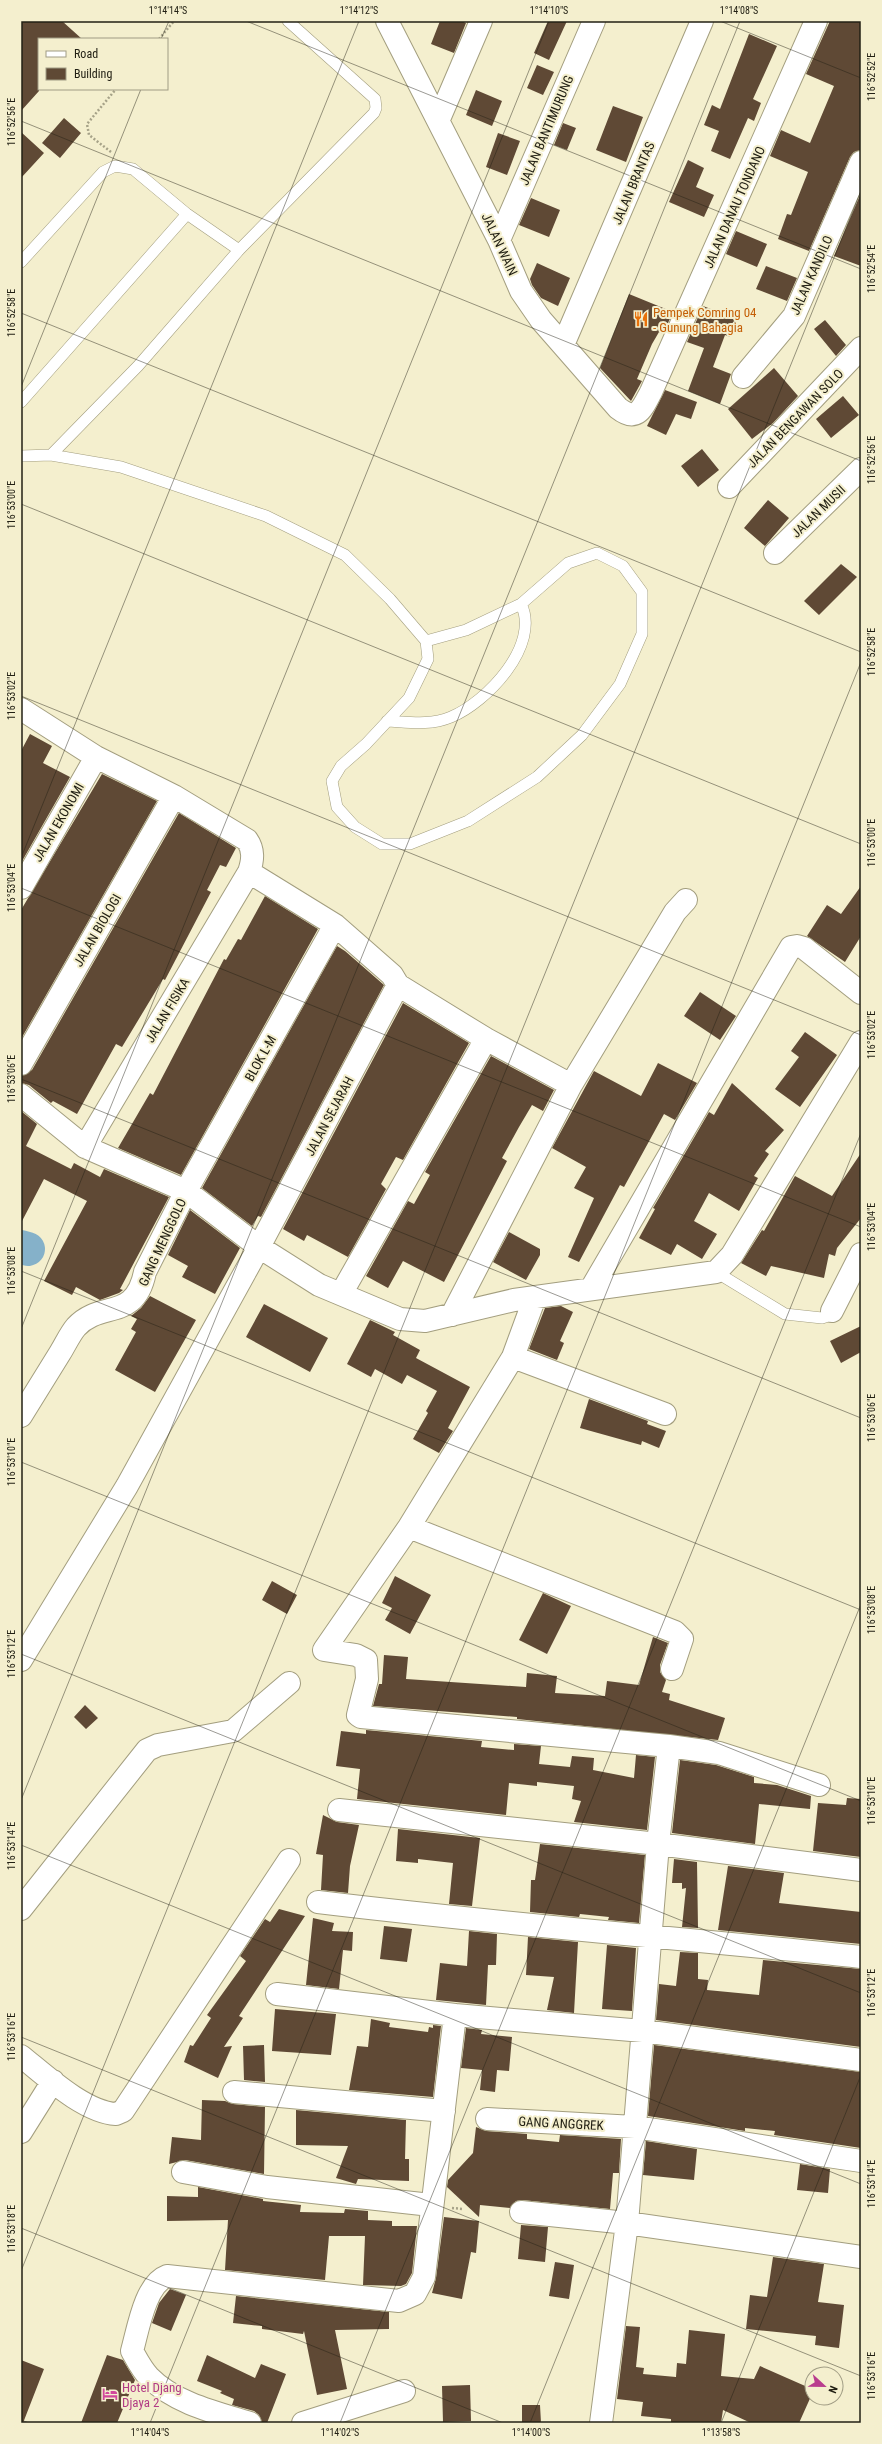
<svg xmlns="http://www.w3.org/2000/svg" width="882" height="2444" viewBox="0 0 882 2444" font-family="'Roboto Condensed',sans-serif">
<style>
.lines{fill:none;stroke-linecap:round;stroke-linejoin:round}
.river{stroke:#85b1c9;stroke-width:34}
.building{fill:#5f4935}
.lane-casing{stroke:#a39e7f;stroke-width:12}
.street-casing{stroke:#a39e7f;stroke-width:24}
.path{stroke:#a6a288;stroke-width:2.5;stroke-dasharray:2 2;stroke-linecap:butt}
.lane{stroke:#fff;stroke-width:11}
.street{stroke:#fff;stroke-width:22}
.ticks{fill:none;stroke:#222014;stroke-width:1;stroke-opacity:0.45}
.labels{text-anchor:middle;stroke-width:4;stroke-linejoin:round;paint-order:stroke}
.street-label{font-size:13px;fill:#222014;stroke:#f4efce}
.food-label{font-size:13px;fill:#c56008;stroke:#f4efce;text-anchor:start}
.hotel-label{font-size:13px;fill:#b23c85;stroke:#f4efce;text-anchor:start}
.neatline{fill:none;stroke:#222014;stroke-width:1.5}
.ticks-label{font-size:10px;text-anchor:middle;fill:#222014}
</style>
<rect width="100%" height="100%" fill="#f4efce"/>
<g class="lines">
<path class="river" d="M21,1247L28,1249"/>
</g>
<path class="building" d="M21,21H62L82,39H39V91L21,111Z
M440,21H461L466,23L454,53L431,44Z
M548,21H567L549,60L534,53Z
M830,21H861V150L854,152L850,157L809,251L778,239L787,214L791,215L808,172L770,156L781,130L810,143L834,86L806,74Z
M749,34L777,46L753,99L761,103L754,121L748,118L730,159L711,151L719,131L704,125L712,105L720,109Z
M537,65L554,72L543,95L527,88Z
M476,90L502,101L492,126L466,115Z
M613,106L643,117L626,162L596,150Z
M64,118L81,133L60,158L42,143Z
M563,123L576,128L567,150L554,145Z
M21,132L44,153L21,178Z
M498,133L520,141L507,175L486,167Z
M688,160L704,168L696,187L714,195L704,217L669,202Z
M861,193V266L834,256Z
M531,198L560,210L549,237L519,225Z
M736,231L767,244L757,267L726,254Z
M537,263L570,278L558,306L541,298L532,285L530,279Z
M766,266L797,278L787,301L756,289Z
M629,294L673,312L663,334L659,332L652,344L637,379L642,381L631,401L600,368Z
M703,306L737,319L730,337L725,335L713,367L731,374L720,404L688,391L704,348L687,342Z
M825,320L846,345L836,356L814,329Z
M774,368L798,396L773,423L752,439L728,409Z
M665,390L697,402L691,419L676,414L666,435L647,426Z
M843,396L859,415L831,438L816,419Z
M702,449L719,470L698,487L681,466Z
M768,500L789,518L765,546L744,528Z
M841,564L857,577L819,615L804,601Z
M30,734L52,746L43,763L70,777L21,863V751Z
M102,774L157,801L21,1039V910Z
M179,813L236,848L226,867L220,865L207,890L211,892L165,980L163,979L122,1047L116,1044L77,1114L53,1101L51,1103L29,1085L21,1083V1076L32,1070Z
M861,886V936L845,962L807,936L827,905L841,914Z
M265,896L318,929L181,1175L118,1148L150,1093L153,1095L224,959L226,960L238,939L241,940Z
M337,946L345,951L384,985L261,1217L258,1216L252,1226L202,1188Z
M700,992L736,1016L720,1040L684,1016Z
M403,1003L469,1043L403,1160L396,1157L381,1184L386,1189L348,1257L307,1235L304,1241L283,1229Z
M805,1032L837,1055L800,1107L775,1089L799,1057L791,1051Z
M491,1056L554,1090L543,1111L532,1105L519,1127L502,1158L507,1161L444,1282L403,1261L388,1288L366,1276L408,1201L414,1204L430,1175L425,1172Z
M658,1063L697,1083L675,1120L664,1114L624,1187L620,1185L579,1262L568,1257L594,1198L574,1188L586,1167L552,1148L594,1071L641,1096Z
M732,1083L784,1130L765,1151L769,1154L754,1176L758,1178L739,1211L709,1193L694,1221L717,1234L702,1259L677,1244L671,1255L639,1238L655,1209L653,1208L656,1203L709,1112L714,1115Z
M21,1111L37,1124L26,1146L71,1169L74,1163L100,1177L104,1169L169,1197L120,1289L123,1290L119,1293L100,1300L76,1287L72,1295L44,1281L87,1201L44,1179L21,1223Z
M861,1153V1218L837,1248L835,1256L829,1254L824,1278L771,1266L766,1276L741,1263L762,1230L764,1231L795,1176L832,1196Z
M190,1210L240,1248L215,1294L182,1277L188,1266L168,1255Z
M509,1232L540,1249V1255L526,1280L493,1262Z
M150,1296L196,1320L155,1392L115,1370L136,1332L131,1329L137,1319L131,1316L141,1308Z
M264,1304L328,1338L310,1372L246,1337Z
M561,1306L573,1312L560,1341L564,1343L557,1360L529,1349L545,1308Z
M370,1320L395,1332L393,1335L420,1350L416,1358L470,1387L448,1428L453,1431L439,1453L413,1439L428,1413L426,1411L437,1391L407,1375L402,1384L375,1369L371,1377L347,1364Z
M861,1326V1352L841,1363L830,1341Z
M589,1399L648,1421L647,1424L666,1431L659,1448L642,1441L641,1445L580,1428Z
M395,1576L431,1595L410,1634L385,1620L392,1608L382,1603Z
M272,1581L297,1595L287,1614L262,1600Z
M543,1593L571,1606L547,1654L519,1640Z
M653,1637L668,1643L660,1665V1672L666,1680L662,1692L670,1694L669,1700L725,1718L718,1740L517,1719V1717L373,1706L379,1684H382L384,1655L408,1657L406,1679L526,1687L527,1673L557,1676L555,1693L605,1696L607,1681L639,1685Z
M85,1705L98,1718L86,1729L74,1717Z
M366,1730L482,1741L481,1747L514,1750V1744L541,1746L539,1764L570,1767L572,1756L594,1758L593,1770L634,1778L636,1755L655,1757L647,1830L574,1822L581,1801L572,1799L574,1786L537,1782V1786L509,1783L506,1815L357,1799L360,1769L336,1766L341,1731L366,1734Z
M680,1760L716,1765L754,1777V1783L777,1785L811,1796L810,1809L759,1804L755,1844L672,1833Z
M847,1798L861,1799V1857L813,1851L818,1803L846,1805Z
M323,1815L337,1822L359,1825L350,1866L348,1893L321,1890L323,1855L316,1854Z
M398,1829L480,1838L472,1906L449,1904L453,1863L418,1859V1863L396,1861Z
M540,1844L645,1855L639,1923L608,1920L609,1917L580,1914L579,1917L530,1912L531,1880H535Z
M674,1859L697,1862L698,1928L682,1927L686,1888L682,1889V1883H672Z
M728,1866L784,1873L779,1903L861,1912V1944L718,1930Z
M279,1909L305,1916L239,2016L243,2018L224,2047L232,2046L218,2078L184,2062L190,2045L193,2046L211,2018L207,2015L246,1961L240,1956L265,1919L270,1922Z
M313,1918L334,1923L332,1931L353,1932L352,1951L343,1950L339,1989L306,1985Z
M384,1926L412,1929L407,1962L380,1959Z
M469,1931L497,1934L496,1965H488L486,2005L436,2000L440,1963L467,1966Z
M528,1937L578,1942L574,2013L547,2010L554,1977L526,1975Z
M607,1945L636,1948L632,2011L602,2009Z
M680,1952L698,1953V1979L708,1980L707,1990L759,1995L763,1960L861,1969V2047L656,2020L659,1984L676,1986Z
M275,2009L336,2014L331,2055L272,2051Z
M371,2019L390,2023L389,2027L428,2032L429,2027L433,2028V2025L441,2026L433,2097L349,2090L357,2046L368,2047Z
M466,2028L482,2030L481,2034L512,2037L509,2071L497,2070L495,2092L480,2090L482,2070L461,2068Z
M264,2045L265,2082L244,2080L243,2046Z
M654,2045L861,2072V2148L774,2135L775,2131L745,2128V2131L648,2116Z
M202,2100L225,2101L233,2104L265,2107L264,2174L185,2160L169,2164L172,2137L201,2140Z
M296,2110L406,2120L405,2159H409V2181L358,2179L356,2184L336,2178L348,2146L296,2145Z
M476,2127L486,2131L527,2134V2139L559,2142L560,2135L621,2139L619,2173H613L610,2209L522,2200L516,2201L510,2208L480,2205L479,2217L447,2187L448,2180L473,2153Z
M646,2141L697,2149L694,2180L643,2175Z
M800,2164L830,2169L828,2193L797,2190Z
M198,2187L263,2199V2201L301,2205L300,2212L344,2213L345,2209L368,2211V2220L392,2221V2226H417L412,2273L406,2284L401,2286L363,2285L365,2236H329L325,2280L225,2270L228,2220L167,2221V2196L198,2197Z
M444,2217L479,2221L476,2253L471,2252L462,2299L432,2293L436,2278Z
M521,2225L548,2227L545,2262L518,2259Z
M773,2257L824,2264L818,2302L844,2305L839,2348L815,2345L816,2336L746,2329L750,2295L767,2297Z
M555,2262L574,2265L569,2299L549,2296Z
M170,2289L186,2295L171,2331L152,2323L159,2303Z
M236,2296L389,2312V2329L335,2330L347,2389L317,2395L304,2331L303,2334L262,2329V2326L233,2323Z
M626,2326L640,2327L636,2367L644,2368L643,2374L676,2377L677,2363L686,2364L689,2330L725,2334L721,2376L754,2379L760,2366L812,2389V2394L799,2423H751L723,2410L721,2423H671V2419L641,2416L643,2402L617,2399Z
M107,2355L123,2360L135,2380L117,2423H81Z
M207,2355L255,2378L261,2364L286,2374L267,2423H262L259,2415L254,2411L232,2405L234,2399L220,2393L222,2391L197,2381Z
M21,2360L44,2369L23,2423H21Z
M470,2385L471,2421L443,2422L442,2386Z
M522,2405H540L541,2423H522Z"/>
<g class="lines">
<g class="lane-casing">
<path id="lane" d="M21,262L103,172L115,166L133,169L187,214L239,250
M21,402L187,214
M51,455L138,366L239,250L374,113L376,108L375,99L288,21
M21,456L51,455L121,467L266,516L345,555L390,599L426,641L428,659L409,698L366,744L341,766L332,781L337,807L355,827L382,844H410L468,821L537,777L582,735L620,684L642,634V592L623,566L597,553L568,563L521,604
M387,721C408,722 430,726 451,717C487,702 541,645 521,604L466,630L426,641
M716,1272L785,1314L822,1318L828,1316L832,1311"/>
</g>
<g class="street-casing">
<path id="street" d="M387,21L499,240L521,291L541,320L618,408C637,423 642,409 651,392L816,21
M439,119L481,21
M499,240L594,21
M563,345L702,21
M743,377L794,316L861,162
M729,487L861,348
M775,553L861,469
M21,709L96,757L174,796L247,840C254,850 253,860 249,872L335,925L392,975L398,985L486,1039L571,1085
M21,888L96,757
M21,1064L174,796
M21,1095L85,1147L186,1191L259,1247L319,1285L400,1319L425,1321L514,1300L716,1272L732,1255L861,1042
M85,1147L249,872
M591,1289L791,947L797,946L804,948L861,993
M341,1294L486,1039
M535,1297L513,1357L409,1527L324,1650L356,1655L366,1660L367,1679L358,1715L361,1717L669,1746
M832,1311L861,1254
M452,1315L571,1085L675,912L686,900
M513,1357L665,1414
M21,1416C34,1395 47,1374 60,1353C65,1345 70,1334 76,1327C101,1300 135,1322 145,1272L186,1191L335,925
M409,1527L675,1632L682,1639L672,1669
M21,1660L127,1486L259,1247L398,985
M339,1810L658,1844L861,1870
M318,1902C499,1924 680,1938 861,1957
M21,1909L147,1750L158,1745L233,1731L289,1683
M277,1994L455,2015L643,2031L861,2060
M21,2056C46,2076 84,2112 116,2114L123,2111L289,1860
M234,2092L444,2111
M487,2119L635,2127L861,2161
M21,2132L53,2081
M183,2172L267,2187L431,2205
M521,2212L627,2223L861,2257
M250,2423C217,2413 174,2403 149,2377C142,2370 137,2360 132,2351C138,2330 145,2284 167,2276L399,2301L415,2294L424,2277L455,2015
M303,2423L404,2391
M601,2423L627,2223L658,1844L669,1746L719,1753L819,1785"/>
</g>
<path class="path" d="M159,39L174,21
M111,152L89,135L87,124L116,89
M452,2208L463,2209"/>
<use href="#lane" class="lane"/>
<use href="#street" class="street"/>
</g>
<path class="ticks" d="M246,21L861,269M720,21L861,78M161,39L169,21M21,121L861,461M21,313L861,652M21,387L141,89M21,504L861,844M21,696L861,1035M21,858L359,21M21,888L861,1227M21,1079L861,1418M21,1271L861,1610M21,1329L549,21M21,1462L861,1801M21,1654L861,1993M21,1800L740,21M21,1845L861,2184M21,2037L861,2376M21,2228L503,2423M21,2271L861,191M21,2420L29,2423M150,2423L861,662M340,2423L861,1133M530,2423L861,1604M721,2423L861,2075"/>
<defs>
<g id="restaurant-bare" transform="scale(1.2)"><path d="M-5-6h1v4h1v-4h1v4h1v-4h1v5L-1.5 .5V6h-2V.5L-5-1ZM5-6V6H3V1.5H1.5Q1.5-4 5-6Z" fill="#e8710a" stroke="#f4efce" stroke-width="2.5" paint-order="stroke"/></g>
<g id="hotel-bare" transform="scale(1.2)"><path d="M-6-4.5h1.5V1H6V5H4.5V3h-9V5H-6ZM-4 0a1.8 1.8 0 1 1 3.6 0ZM.5 0V-2.5h3Q6-2.5 6 0Z" fill="#d1479c" stroke="#f4efce" stroke-width="2.5" paint-order="stroke"/></g>
</defs>
<g fill-rule="evenodd">
<use href="#restaurant-bare" x="641" y="319"/>
<use href="#hotel-bare" x="110" y="2394"/>
</g>
<g class="labels">
<g class="street-label">
<text transform="translate(546 130) rotate(-67)" y="5">JALAN BANTIMURUNG</text>
<text transform="translate(633 183) rotate(-67)" y="5">JALAN BRANTAS</text>
<text transform="translate(734 207) rotate(-66)" y="5">JALAN DANAU TONDANO</text>
<text transform="translate(500 244) rotate(65)" y="5">JALAN WAIN</text>
<text transform="translate(811 275) rotate(-66)" y="5">JALAN KANDILO</text>
<text transform="translate(795 418) rotate(-46)" y="5">JALAN BENGAWAN SOLO</text>
<text transform="translate(818 511) rotate(-44)" y="5">JALAN MUSII</text>
<text transform="translate(58 822) rotate(-60)" y="5">JALAN EKONOMI</text>
<text transform="translate(97 930) rotate(-60)" y="5">JALAN BIOLOGI</text>
<text transform="translate(167 1010) rotate(-59)" y="5">JALAN FISIKA</text>
<text transform="translate(260 1058) rotate(-61)" y="5">BLOK L-M</text>
<text transform="translate(329 1116) rotate(-62)" y="5">JALAN SEJARAH</text>
<text transform="translate(162 1242) rotate(-65)" y="5">GANG MENGGOLO</text>
<text transform="translate(561 2123) rotate(3)" y="5">GANG ANGGREK</text>
</g>
<g class="food-label">
<text x="653" y="317">Pempek Comring 04<tspan x="653" dy="15">- Gunung Bahagia</tspan></text>
</g>
<g class="hotel-label">
<text x="122" y="2392">Hotel Djang<tspan x="122" dy="15">Djaya 2</tspan></text>
</g>
</g>
<rect width="882" height="2444" fill="none" stroke="#f4efce" stroke-width="44"/>
<rect x="38" y="38" width="130" height="52" fill="#f4efce" stroke="#a09c84"/>
<rect x="46" y="51" width="20" height="6" fill="#ffffff" stroke="#a09c84"/>
<text x="74" y="58" font-size="12" fill="#222014">Road</text>
<rect x="46" y="68" width="20" height="12" fill="#5f4935" stroke="#a09c84"/>
<text x="74" y="78" font-size="12" fill="#222014">Building</text>
<g transform="translate(824 2386) rotate(112)"><circle r="19" fill="#f4efce" stroke="#a09c84"/>
<path d="M0-3L7 15L0 10L-7 15Z" fill="#b93d8e"/>
<text y="-6" font-size="11" font-weight="bold" text-anchor="middle" fill="#222014">N</text>
</g>
<rect x="22" y="22" width="838" height="2400" class="neatline"/>
<g class="ticks-label">
<text x="168" y="14">1°14'14"S</text>
<text x="359" y="14">1°14'12"S</text>
<text x="549" y="14">1°14'10"S</text>
<text x="739" y="14">1°14'08"S</text>
<text transform="translate(871 77) rotate(-90)" y="4">116°52'52"E</text>
<text transform="translate(11 122) rotate(-90)" y="4">116°52'56"E</text>
<text transform="translate(871 269) rotate(-90)" y="4">116°52'54"E</text>
<text transform="translate(11 313) rotate(-90)" y="4">116°52'58"E</text>
<text transform="translate(871 460) rotate(-90)" y="4">116°52'56"E</text>
<text transform="translate(11 505) rotate(-90)" y="4">116°53'00"E</text>
<text transform="translate(871 652) rotate(-90)" y="4">116°52'58"E</text>
<text transform="translate(11 696) rotate(-90)" y="4">116°53'02"E</text>
<text transform="translate(871 843) rotate(-90)" y="4">116°53'00"E</text>
<text transform="translate(11 888) rotate(-90)" y="4">116°53'04"E</text>
<text transform="translate(871 1035) rotate(-90)" y="4">116°53'02"E</text>
<text transform="translate(11 1079) rotate(-90)" y="4">116°53'06"E</text>
<text transform="translate(871 1227) rotate(-90)" y="4">116°53'04"E</text>
<text transform="translate(11 1271) rotate(-90)" y="4">116°53'08"E</text>
<text transform="translate(871 1418) rotate(-90)" y="4">116°53'06"E</text>
<text transform="translate(11 1462) rotate(-90)" y="4">116°53'10"E</text>
<text transform="translate(871 1610) rotate(-90)" y="4">116°53'08"E</text>
<text transform="translate(11 1654) rotate(-90)" y="4">116°53'12"E</text>
<text transform="translate(871 1801) rotate(-90)" y="4">116°53'10"E</text>
<text transform="translate(11 1846) rotate(-90)" y="4">116°53'14"E</text>
<text transform="translate(871 1993) rotate(-90)" y="4">116°53'12"E</text>
<text transform="translate(11 2037) rotate(-90)" y="4">116°53'16"E</text>
<text transform="translate(871 2184) rotate(-90)" y="4">116°53'14"E</text>
<text transform="translate(11 2229) rotate(-90)" y="4">116°53'18"E</text>
<text transform="translate(871 2376) rotate(-90)" y="4">116°53'16"E</text>
<text x="150" y="2436">1°14'04"S</text>
<text x="340" y="2436">1°14'02"S</text>
<text x="531" y="2436">1°14'00"S</text>
<text x="721" y="2436">1°13'58"S</text>
</g>
</svg>
